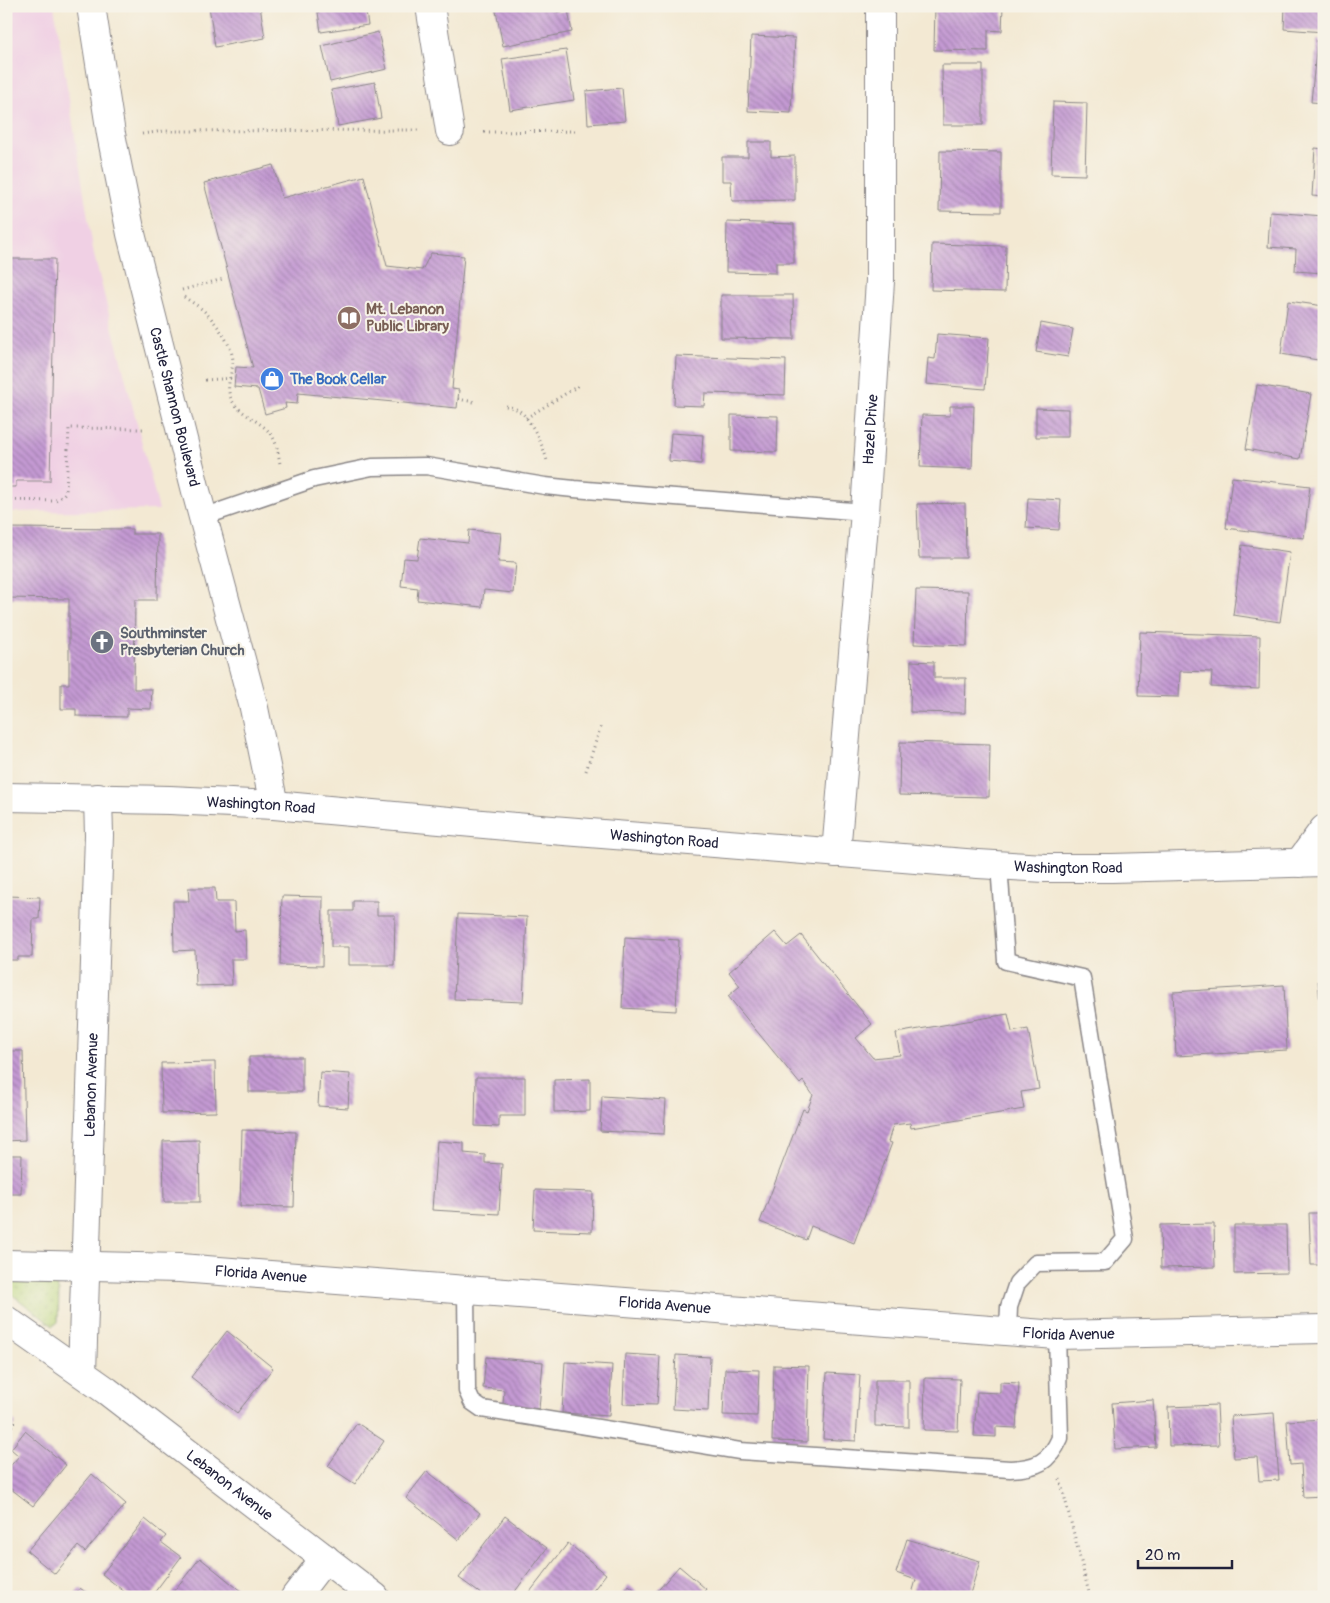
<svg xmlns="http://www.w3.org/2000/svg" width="1330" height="1603" viewBox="0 0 1330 1603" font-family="Pangolin,sans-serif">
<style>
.built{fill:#f0d0e4}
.grass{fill:url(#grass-dots);stroke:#6e7c5c}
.building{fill:url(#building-back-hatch)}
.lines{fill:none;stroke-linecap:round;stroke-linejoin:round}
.lane-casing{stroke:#8a8687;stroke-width:19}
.street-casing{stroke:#8a8687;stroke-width:30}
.secondary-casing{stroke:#8a8687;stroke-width:30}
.primary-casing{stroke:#8a8687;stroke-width:30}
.path{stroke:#8a8687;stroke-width:3;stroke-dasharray:1 4;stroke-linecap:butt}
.lane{stroke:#fff;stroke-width:16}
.street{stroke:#fff;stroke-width:28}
.secondary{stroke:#fff;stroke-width:28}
.primary{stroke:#fff;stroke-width:28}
.labels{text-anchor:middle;stroke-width:4;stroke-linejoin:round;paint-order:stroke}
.education-label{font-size:15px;font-weight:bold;fill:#785e54;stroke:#f7f3e8;text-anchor:start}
.shop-label{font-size:15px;font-weight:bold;fill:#366cbe;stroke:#f7f3e8;text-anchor:start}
.street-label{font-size:15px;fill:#22223b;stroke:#f7f3e8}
.worship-label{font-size:15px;font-weight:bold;fill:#5b616d;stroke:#f7f3e8;text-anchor:start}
</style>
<defs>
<pattern id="grass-dots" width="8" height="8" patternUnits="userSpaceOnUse" patternTransform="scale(1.25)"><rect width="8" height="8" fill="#b9d67c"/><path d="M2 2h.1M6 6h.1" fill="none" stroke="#9fb76c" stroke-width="1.8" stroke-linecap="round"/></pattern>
<pattern id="building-back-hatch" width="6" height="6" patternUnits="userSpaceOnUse" patternTransform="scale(1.25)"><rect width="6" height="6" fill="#c49ad3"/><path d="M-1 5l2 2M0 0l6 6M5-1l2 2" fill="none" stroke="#9f7dac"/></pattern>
</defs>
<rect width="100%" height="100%" fill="#f7f3e8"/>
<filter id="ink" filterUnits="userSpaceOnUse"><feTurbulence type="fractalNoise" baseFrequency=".02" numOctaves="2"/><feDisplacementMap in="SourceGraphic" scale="10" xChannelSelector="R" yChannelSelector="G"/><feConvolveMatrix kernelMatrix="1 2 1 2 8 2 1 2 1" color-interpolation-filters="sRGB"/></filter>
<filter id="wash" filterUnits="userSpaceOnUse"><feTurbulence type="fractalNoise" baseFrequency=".0096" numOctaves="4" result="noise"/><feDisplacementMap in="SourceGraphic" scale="20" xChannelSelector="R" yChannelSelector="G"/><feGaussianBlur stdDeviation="1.12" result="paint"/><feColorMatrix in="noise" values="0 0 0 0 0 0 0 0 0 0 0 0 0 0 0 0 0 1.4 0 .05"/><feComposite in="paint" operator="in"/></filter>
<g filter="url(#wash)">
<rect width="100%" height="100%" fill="#f3e9d3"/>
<path class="built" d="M6,6H54L94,255L159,510L6,512Z"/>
<path class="grass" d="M11,1282L56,1284L59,1292L58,1322L53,1326L6,1290V1284Z"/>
<g id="blocks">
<path class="building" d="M209,6H260L265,38L215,47Z
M317,6H365L368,25L321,32Z
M495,6H556L557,12L568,10L572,32L503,46Z
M935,6H1003L1002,31L988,30V51L934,50Z
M1285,6H1324V32L1284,29Z
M378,32L387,69L330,82L322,46Z
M751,36L795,38L791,113L748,111Z
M1317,40L1324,41V103L1311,102Z
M566,50L574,100L510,110L502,59Z
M942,65H983V125H943Z
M375,82L381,118L338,126L331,90Z
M622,88L625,121L588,124L586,91Z
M1053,102L1087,103L1085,175L1051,174Z
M748,142H771V157L795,156V200L732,201L731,181H722V157H748Z
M1315,148L1324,149V197L1312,196Z
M940,151L1001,152V212L939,211Z
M273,165L282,198L364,176L387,266L422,270L431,253L464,256L452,389L459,390L457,408L298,393L297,404L285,403L286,408L265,414L258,389L234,387L236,367L253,368L204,183Z
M1270,212L1324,216V273L1295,271L1296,249L1268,247Z
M727,222L794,224V263H776V273L726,272Z
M932,244L1006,246L1005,292L931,290Z
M6,259H55L50,481H16V487H6Z
M721,295H793L794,339L721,338Z
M1288,301L1324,306V319L1318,360L1281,354Z
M1041,323L1073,329L1068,357L1036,352Z
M937,334L989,338L985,389L926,384L928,358L935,359Z
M676,356L786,360L785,395L705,393L704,406L674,405Z
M1257,385L1311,394L1300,459L1246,449Z
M950,406H974L972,469L920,467L922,415L950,416Z
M1036,408L1068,409V437H1036Z
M731,415L778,416L777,452L731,451Z
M671,433L703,435L701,464L669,461Z
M1232,477L1310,486L1304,538L1226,528Z
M1028,498L1061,500L1059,530L1026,528Z
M965,503L966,558H919L917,504Z
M6,528L132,529V534H158L157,600H135L134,689H152L151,709L127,708V717L76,716V709H61V684H69V599L6,598Z
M469,530L501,533L498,562L516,563L513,593L484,590L482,607L417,600L418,588L401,586L404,558L417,559L420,538L468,543Z
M1242,545L1290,552L1280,622L1233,615Z
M916,590L968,591L967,646L914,644Z
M1140,632L1260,636L1259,689L1211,687L1212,672L1180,671L1179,697L1138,696Z
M911,661L934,662V678H966L965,713L910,712Z
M900,742L990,744L989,797L899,795Z
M188,888H215L216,902H234L235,931L245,930L246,959H231L232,985L196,986L195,950L174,951L173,901H189Z
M6,896L40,897L39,919H33L32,957H18V960H6Z
M282,896L323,897L322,966L280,965Z
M353,901H377V915H395L394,965H349V947H331V911H353Z
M458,914L527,917L523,1002L454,999Z
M775,932L787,946L801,935L872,1024L856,1038L873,1058L900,1055L896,1033L1008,1014L1012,1032L1028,1029L1039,1089L1021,1092L1024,1109L911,1128L910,1123L893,1125L888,1142L892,1143L854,1243L811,1226L806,1240L760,1222L803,1109L807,1111L813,1095L803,1081L800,1084L728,996L740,986L729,972Z
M625,937L679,940L676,1011L622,1008Z
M1318,981H1324V1029H1322Z
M1284,985L1287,1050L1176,1056L1173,992Z
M6,1051H23L25,1140L6,1141Z
M249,1057H302V1092H249Z
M215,1062L216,1112L162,1113L161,1063Z
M320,1072L350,1074L348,1108L318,1106Z
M476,1077H525V1116H499V1127L475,1126Z
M590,1079V1111L554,1112V1080Z
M602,1096L666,1100L664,1134L600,1131Z
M242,1130L296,1132L294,1207L240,1206Z
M199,1140L200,1202H164L163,1141Z
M437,1141L464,1143V1153L485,1155V1163L502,1164L499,1214L432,1210Z
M6,1155H22L21,1194H6Z
M535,1190L593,1192L592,1232L533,1230Z
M1309,1213H1324V1265H1311Z
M1214,1224L1215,1267L1161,1268L1160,1225Z
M1234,1225H1286L1287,1273L1234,1274Z
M227,1331L273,1368L237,1413L191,1377Z
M625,1354L660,1356L657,1405L623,1404Z
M676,1355L710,1357L708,1411L673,1409Z
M486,1357L543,1362L539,1409L503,1405L504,1390L483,1388Z
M565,1362L612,1365L609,1416L562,1413Z
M774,1365L809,1366L807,1442L772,1441Z
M725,1369L759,1370L757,1416L723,1415Z
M827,1373L860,1375L856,1441L823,1439Z
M925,1378L960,1379L958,1431L924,1430Z
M875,1380H909V1427L875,1426Z
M1000,1382L1019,1383L1016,1428L996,1427V1437L974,1436L977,1392L1000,1393Z
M1153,1400L1156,1447L1115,1449L1112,1403Z
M1217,1405L1219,1445L1169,1446L1168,1407Z
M1274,1413L1279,1480L1259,1481L1257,1457L1234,1458L1231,1416Z
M6,1414L16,1423L6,1433Z
M1324,1419V1496L1303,1497L1301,1464L1290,1465L1287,1421Z
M357,1423L384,1441L355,1484L328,1466Z
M25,1431L66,1465L33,1506L6,1485V1471L19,1456L11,1449Z
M427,1471L480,1513L459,1540L406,1498Z
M92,1474L126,1504L85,1552L78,1546L55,1574L27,1551Z
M505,1516L547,1548L511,1597H485L459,1578Z
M145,1519L166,1536L161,1542L181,1557L151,1597H131L102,1574Z
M907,1539L980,1561L969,1597H911L916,1580L896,1573Z
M568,1543L606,1574L588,1597H526Z
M200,1558L242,1592L238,1597H169Z
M679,1566L706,1589L700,1597H656L654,1595Z
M629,1585L643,1597H619Z
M80,1588L92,1597H73Z"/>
</g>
</g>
<g filter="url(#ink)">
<use href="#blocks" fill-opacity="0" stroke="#8a8687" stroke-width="1"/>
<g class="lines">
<g class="lane-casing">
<path id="lane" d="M203,517L314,479L372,467L426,466L545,486L574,489L865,512
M999,865L1006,961L1082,978L1125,1239L1105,1262L1036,1263L1017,1283L1009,1307L1008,1331
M466,1290L467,1391L472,1402L482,1409L740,1451L1010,1469C1036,1468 1049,1463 1060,1438L1057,1335"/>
</g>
<g class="street-casing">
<g id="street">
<path d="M430,6L450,131"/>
<path id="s1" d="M836,853L865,512L880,281V6"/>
<path d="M1299,863L1324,829"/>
<path id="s2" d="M6,1264L180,1268L1057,1335L1324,1329"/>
<path id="s3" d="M6,1320L107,1391L375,1597"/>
<path id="s4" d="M82,1373L99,835L98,798"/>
<path d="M295,1597L325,1558"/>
</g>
</g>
<g class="secondary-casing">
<g id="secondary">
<path id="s5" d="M91,6L111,134L131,234L196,491L254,708L274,805"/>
</g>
</g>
<g class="primary-casing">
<g id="primary">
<path id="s6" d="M6,797L170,800L274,805L527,828L978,864L1045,868H1112L1324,862"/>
</g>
</g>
<path class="path" d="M484,132L577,131
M142,134L164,131L420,130
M182,290L223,279
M184,297C190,301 197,305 203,310C215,321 233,345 233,362C232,373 226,385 230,396C235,412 259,420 269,432C277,441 278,452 280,464
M205,380L235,378
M458,399L474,402
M506,406C510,407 515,408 518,410C530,417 544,447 547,461
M526,418L578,386
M6,500L54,501L61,497L66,492L69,428L146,429
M586,771L601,726
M1060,1479L1090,1597"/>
<use href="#lane" class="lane"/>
<use href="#street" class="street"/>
<use href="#secondary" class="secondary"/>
<use href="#primary" class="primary"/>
</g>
</g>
<defs>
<g id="library-disc" transform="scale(1.25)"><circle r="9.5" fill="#8d6e63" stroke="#f7f3e8"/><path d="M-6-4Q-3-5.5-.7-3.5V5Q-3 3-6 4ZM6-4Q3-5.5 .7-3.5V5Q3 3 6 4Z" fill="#fff"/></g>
<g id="shop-disc" transform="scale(1.25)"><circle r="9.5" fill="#3f7fe0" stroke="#f7f3e8"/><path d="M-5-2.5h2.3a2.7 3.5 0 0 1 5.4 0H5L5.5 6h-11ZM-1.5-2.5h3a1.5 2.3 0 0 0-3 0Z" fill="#fff"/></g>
<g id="church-disc" transform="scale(1.25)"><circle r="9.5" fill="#6b7280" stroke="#f7f3e8"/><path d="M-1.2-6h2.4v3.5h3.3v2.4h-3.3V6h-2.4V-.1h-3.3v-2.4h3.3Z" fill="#fff"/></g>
</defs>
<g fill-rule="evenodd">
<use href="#library-disc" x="349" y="318"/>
<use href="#shop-disc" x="272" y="379"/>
<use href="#church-disc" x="102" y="642"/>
</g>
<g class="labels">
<g class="education-label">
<text x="366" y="314">Mt. Lebanon<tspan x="366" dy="17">Public Library</tspan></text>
</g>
<g class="shop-label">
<text x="290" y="384">The Book Cellar</text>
</g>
<g class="street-label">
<text dy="5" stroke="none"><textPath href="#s5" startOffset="410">Castle Shannon Boulevard</textPath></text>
<text dy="5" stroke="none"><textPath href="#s1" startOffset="425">Hazel Drive</textPath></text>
<text dy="5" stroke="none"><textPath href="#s6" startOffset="255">Washington Road</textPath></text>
<text dy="5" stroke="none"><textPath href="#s6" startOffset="660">Washington Road</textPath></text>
<text dy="5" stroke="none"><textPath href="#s6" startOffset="1065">Washington Road</textPath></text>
<text dy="5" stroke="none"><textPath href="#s4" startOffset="288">Lebanon Avenue</textPath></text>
<text dy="5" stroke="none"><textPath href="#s2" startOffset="255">Florida Avenue</textPath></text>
<text dy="5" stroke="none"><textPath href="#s2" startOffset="660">Florida Avenue</textPath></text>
<text dy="5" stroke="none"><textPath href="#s2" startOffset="1065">Florida Avenue</textPath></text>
<text dy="5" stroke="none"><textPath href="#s3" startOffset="278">Lebanon Avenue</textPath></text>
</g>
<g class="worship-label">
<text x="120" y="638">Southminster<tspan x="120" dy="17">Presbyterian Church</tspan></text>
</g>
</g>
<rect width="1330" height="1603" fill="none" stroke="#f7f3e8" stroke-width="25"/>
<path d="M1138 1560v8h94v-8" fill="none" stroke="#22223b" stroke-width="2.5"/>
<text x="1145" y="1560" font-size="15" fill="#22223b" stroke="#f7f3e8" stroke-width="4" paint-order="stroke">20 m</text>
</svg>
